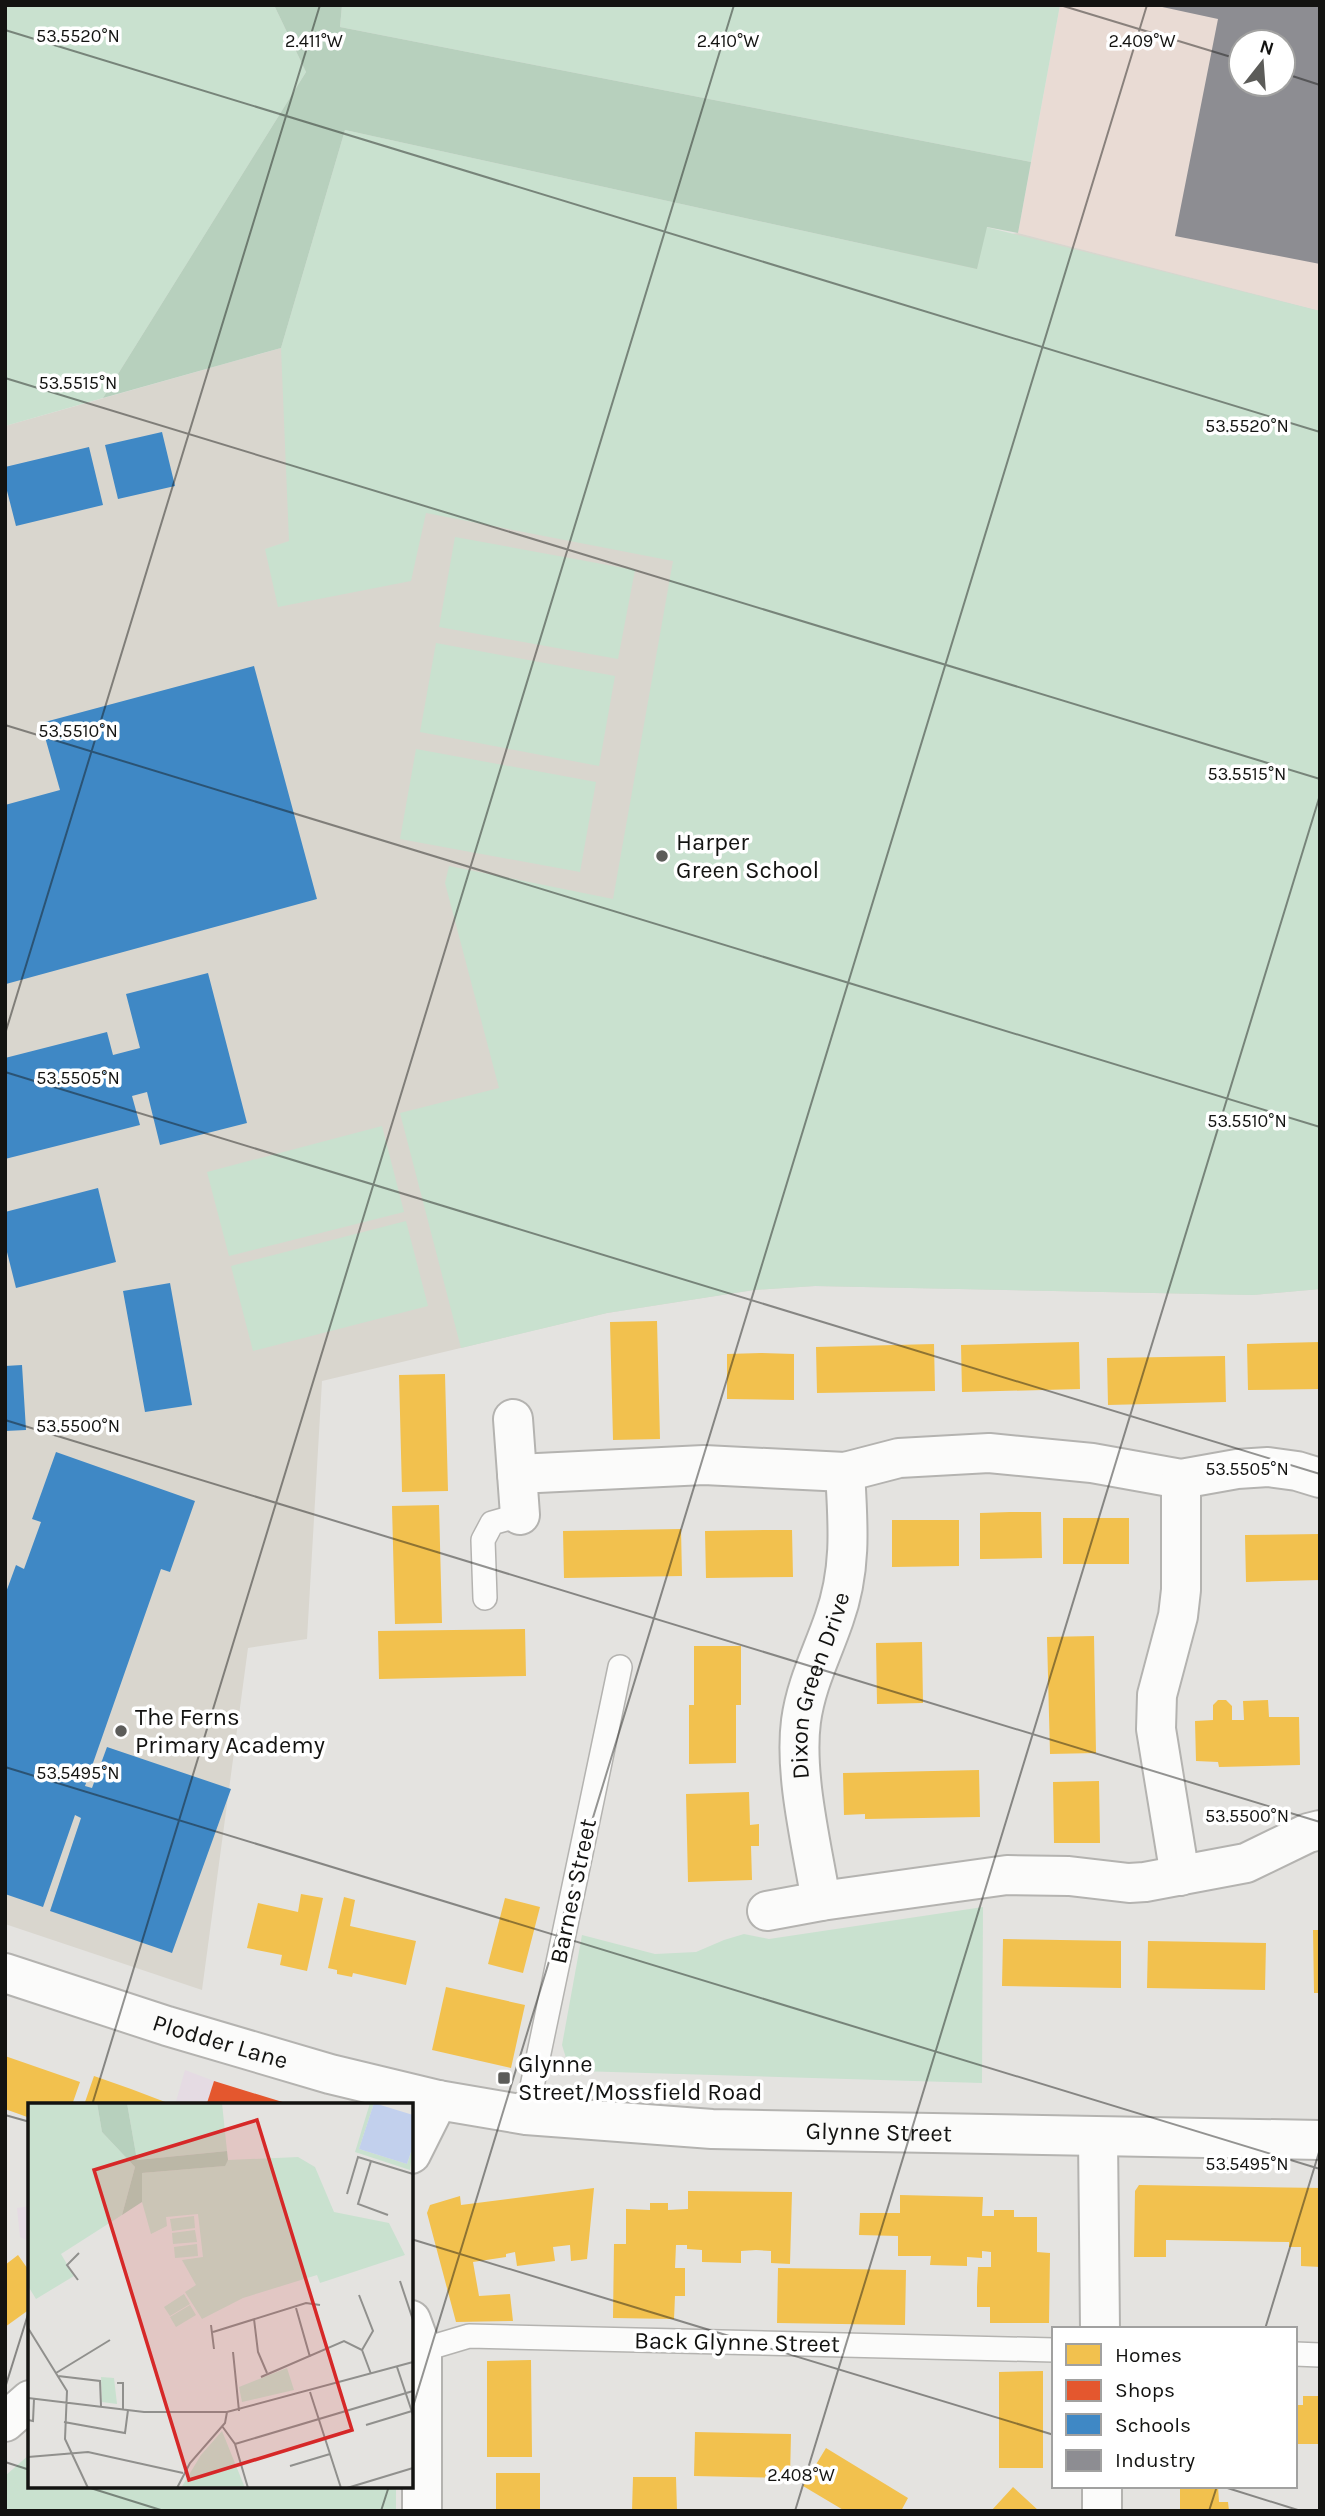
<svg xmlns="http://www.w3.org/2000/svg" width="1325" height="2516" viewBox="0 0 1325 2516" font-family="Karla,sans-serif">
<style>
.commercial{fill:#e5dbe3}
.industrial{fill:#e9dbd4;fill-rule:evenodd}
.built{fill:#d9d6ce}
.green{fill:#c9e1cf}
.forest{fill:#b7d0bd}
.homes{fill:#f2c14e}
.shops{fill:#e4572e}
.schools{fill:#3f88c5}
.industry{fill:#8d8d92;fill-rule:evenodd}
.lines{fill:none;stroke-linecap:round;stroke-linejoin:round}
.lane-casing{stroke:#b4b3b0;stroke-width:26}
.street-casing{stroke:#b4b3b0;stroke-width:42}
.secondary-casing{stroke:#b4b3b0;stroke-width:42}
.lane{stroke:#fbfbfa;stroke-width:23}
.street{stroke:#fbfbfa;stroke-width:38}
.secondary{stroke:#fbfbfa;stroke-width:38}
.ticks{fill:none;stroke:#131311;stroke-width:2;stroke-opacity:0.45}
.poi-dot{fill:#5c5c59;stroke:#fff;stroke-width:2.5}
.labels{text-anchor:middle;stroke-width:7;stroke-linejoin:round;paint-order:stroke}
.poi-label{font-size:24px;fill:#131311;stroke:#fff;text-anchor:start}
.street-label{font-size:24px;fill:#131311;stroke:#fff}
.inset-road{fill:none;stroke:#90908d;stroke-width:2}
.view{fill:#d62828;fill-opacity:0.15;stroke:#d62828;stroke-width:3.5}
.inset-edge{fill:none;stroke:#131311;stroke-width:3.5}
.ticks-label{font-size:18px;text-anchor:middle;fill:#131311;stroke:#fff;stroke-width:7;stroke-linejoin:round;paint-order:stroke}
</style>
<rect width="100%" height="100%" fill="#e4e3e0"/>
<path class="commercial" d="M185,2070L214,2081L290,2105H175Z
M30,2206V2242L20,2237L17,2208Z"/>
<path class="industrial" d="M1060,5H1320V311L1018,233ZM1241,42H1283V84H1241Z"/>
<path class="built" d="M1018,233L1320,311V1289L1253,1295L815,1286L754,1290L607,1313L322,1381L307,1639L248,1648L202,1990L5,1924V426L281,348Z"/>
<path class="green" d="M5,5H274L306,72L103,398L5,426Z
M342,5H1060L1031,162L340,27Z
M345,130L977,269L986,227L1320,311V1289L1253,1295L815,1286L754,1290L607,1313L461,1348L400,1113L499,1088L445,883L449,866L613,899L673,561L426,513L411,581L278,607L265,549L289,541L281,348Z
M455,537L635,570L618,659L439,627Z
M436,643L615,676L599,766L420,732Z
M416,749L596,782L580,872L400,839Z
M382,1126L404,1212L229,1256L207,1172Z
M406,1221L428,1306L253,1351L231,1266Z
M983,1907L982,2083L578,2071L566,2058L562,2045L582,1935L655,1954L696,1952L724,1940L744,1934L769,1939Z
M30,2454V2486H396V2511H5V2476Z"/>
<path class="forest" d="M274,5H342L340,27L1031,162L1018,233L987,227L977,269L345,130L281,348L103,398L306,72Z"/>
<path class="homes" d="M657,1321L660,1439L613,1440L610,1322Z
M1079,1342L1080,1389L962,1392L961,1345Z
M1320,1342V1389L1248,1390L1247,1344Z
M934,1344L935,1391L817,1393L816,1347Z
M761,1353L794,1354V1400L727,1399V1354Z
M1225,1356L1226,1402L1108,1405L1107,1358Z
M445,1374L448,1491L402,1492L399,1375Z
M439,1505L442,1623L395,1624L392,1506Z
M1010,1512H1041L1042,1558L980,1559V1513Z
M1063,1518H1129V1564H1063Z
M892,1520H959V1566L892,1567Z
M681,1529L682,1576L564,1578L563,1531Z
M764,1530H792L793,1577L706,1578L705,1531Z
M1320,1534V1580L1246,1582L1245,1535Z
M525,1629L526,1676L379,1679L378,1631Z
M1094,1636L1096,1753L1050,1754L1047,1637Z
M922,1642L923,1703L877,1704L876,1643Z
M694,1646H741V1705H736V1763L689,1764V1705H694Z
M1218,1700H1226L1232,1706V1720H1244L1243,1701L1268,1700L1269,1717H1299L1300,1765L1219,1767L1218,1762L1196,1761L1195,1721L1213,1720V1705Z
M979,1770L980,1817L865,1819V1814L844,1815L843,1773Z
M1099,1781L1100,1843H1054L1053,1782Z
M749,1792L750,1825L759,1824V1846H751L752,1880L688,1882L686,1794Z
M301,1894L323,1898L307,1971L280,1965L282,1955L247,1948L258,1903L298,1912Z
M344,1897L355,1900L350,1926L416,1941L406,1985L353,1973L352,1977L337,1974V1970L328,1968Z
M505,1898L540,1907L523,1973L488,1964Z
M1313,1930H1320V1993H1314Z
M1003,1939L1121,1941V1988L1002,1986Z
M1148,1941L1266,1943L1265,1990L1147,1988Z
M446,1987L525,2005L511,2068L432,2050Z
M5,2056L80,2082L72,2105H30V2118L5,2109Z
M94,2076L131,2089L173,2105H84Z
M1139,2185L1320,2188V2267L1301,2266V2247H1289V2242L1166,2240V2257H1134L1135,2191Z
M594,2188L587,2259L571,2261L570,2245L553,2247L555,2261L517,2266L515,2252L506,2254V2257L473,2262L479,2296L510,2294L513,2321L456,2322L427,2213L430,2205L460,2196L461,2205Z
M688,2191L792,2192L790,2264L771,2263V2251L756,2250L741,2251V2263L702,2262V2250L687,2249V2245H676L675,2268H685V2296H675L674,2319L613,2318L614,2244H626V2209L650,2210V2203H668V2210L688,2209Z
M900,2195L983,2197L982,2216H994V2210H1014V2217H1037V2252L1050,2253L1049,2323H990V2307H977V2287L978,2267H991V2252L982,2251V2258L967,2257V2266L930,2265L931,2256H898V2236L859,2235L860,2213H900Z
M18,2255L30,2272V2309L5,2327V2265Z
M778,2268L906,2270L905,2325L777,2323Z
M531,2360L532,2457H487V2361Z
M1043,2371V2468H999V2372Z
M1303,2396H1318L1320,2444H1295V2405H1303Z
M695,2432L791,2434L790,2478L694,2476Z
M826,2448L908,2498L901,2511H845L803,2486Z
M496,2473H540V2511H496Z
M633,2477H676L677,2511H632Z
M1180,2486H1218L1219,2502H1228L1229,2511H1180Z
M1013,2487L1039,2511H991Z"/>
<path class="shops" d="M214,2081L289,2104V2105H211L207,2103Z"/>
<path class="schools" d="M162,432L175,486L118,499L105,445Z
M89,447L103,505L16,526L5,483V467Z
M254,666L317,899L6,984L5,805L60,790L41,723Z
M208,973L247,1123L160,1145L147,1092L132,1096L140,1125L5,1159V1058L107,1032L113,1055L140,1048L126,994Z
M98,1188L116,1262L16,1288L5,1244V1212Z
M170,1283L192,1405L145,1412L123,1291Z
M22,1365L26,1430L5,1431V1366Z
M56,1452L195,1501L170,1572L161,1569L85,1786L92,1788L107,1747L231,1789L172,1953L50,1911L81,1818L75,1815L43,1907L5,1894V1595L16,1565L24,1569L41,1522L32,1519Z"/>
<path class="industry" d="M1153,5H1320V264L1175,236L1218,19ZM1241,42H1283V84H1241Z"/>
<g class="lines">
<g class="lane-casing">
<path id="lane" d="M485,1598L483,1540L492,1523L520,1515
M526,2115L620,1667
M422,2350L469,2336L1054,2350
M1295,2354L1320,2355"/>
</g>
<g class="street-casing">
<g id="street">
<path d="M513,1419L520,1515"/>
<path d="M517,1474L704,1465L845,1472L899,1458L989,1453L1092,1463L1181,1479L1237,1469L1268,1467L1297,1471L1320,1478"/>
<path d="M1180,1876L1156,1729L1157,1695L1178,1616L1181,1590V1479"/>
<path id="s1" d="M821,1901C812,1846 794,1775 801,1721C806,1684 822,1654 834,1619C852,1569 848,1523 845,1472"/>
<path d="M767,1911L821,1901L1007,1875L1069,1876L1129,1883L1145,1882L1246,1863L1308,1833L1320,1830"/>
<path d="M1098,2137L1100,2329"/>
<path d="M411,2154L438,2100"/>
<path d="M411,2320L422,2350V2511"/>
<path d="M5,2422L30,2400"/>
<path d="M1102,2486V2511"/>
</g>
</g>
<g class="secondary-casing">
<g id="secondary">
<path id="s2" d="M5,1973L167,2026L330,2074L438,2100L526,2115L712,2129L1320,2140"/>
</g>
</g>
<use href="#lane" class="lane"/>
<use href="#street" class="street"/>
<use href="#secondary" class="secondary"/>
</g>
<path class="ticks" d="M1060,5L1241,60M5,30L1320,432M1283,73L1320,85M5,378L1320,779M5,725L1320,1127M5,1034L320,5M5,1072L1320,1474M5,1420L1320,1822M5,1767L1320,2169M92,2105L734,5M5,2115L30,2122M411,2239L1054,2435M1265,2329L1320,2149M5,2388L30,2308M411,2413L1147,5M5,2462L30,2470M84,2486L164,2511M1221,2486L1301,2511M381,2511L389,2486M795,2511L1320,795M1209,2511L1217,2486"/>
<g class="poi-dot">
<circle cx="662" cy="856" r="7"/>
<circle cx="121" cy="1731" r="7"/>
<rect x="497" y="2071" width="14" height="14" rx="3.5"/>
</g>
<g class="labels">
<g class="poi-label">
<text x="676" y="850">Harper<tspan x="676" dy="28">Green School</tspan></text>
<text x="135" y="1725">The Ferns<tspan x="135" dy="28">Primary Academy</tspan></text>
<text x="518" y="2072">Glynne<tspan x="518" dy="28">Street/Mossfield Road</tspan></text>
</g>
<g class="street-label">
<text dy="8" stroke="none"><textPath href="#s1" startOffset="220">Dixon Green Drive</textPath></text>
<text transform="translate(573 1891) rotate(-78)" y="8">Barnes Street</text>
<text dy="8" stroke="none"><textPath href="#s2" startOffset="226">Plodder Lane</textPath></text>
<text dy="8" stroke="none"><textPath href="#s2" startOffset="894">Glynne Street</textPath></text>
<text transform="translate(737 2342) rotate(1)" y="8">Back Glynne Street</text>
</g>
</g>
<g transform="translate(28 2103)">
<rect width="385" height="385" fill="#e4e3e0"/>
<path d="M0,0H69L74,29L107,64L94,112L33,151L46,173L8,196L0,183ZM99,0H194L199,48L109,57ZM342,0H346L331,46L379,61L385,43L382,67L327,49ZM270,54L287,64L306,109L361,120L377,152L292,180L289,172L215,195L174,216L157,189L168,182L154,157L175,154L170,111L138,114L139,123L123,131L114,99V70L196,63L200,57ZM166,113L167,125L144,128L142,116ZM167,127L169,139L145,141L144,130ZM169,141L170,153L147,155L146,144ZM156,191L162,201L142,213L136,204ZM162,202L168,212L148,224L142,214ZM259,265L266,287L214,299L211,284ZM73,274L86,275L89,301L74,299ZM194,328L217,385H153L173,352Z" fill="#c9e1cf"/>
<path d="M69,0H99L109,57L199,48L200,57L197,63L114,70V99L94,112L107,64L74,29Z" fill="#b7d0bd"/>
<path d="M346,0L385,12V43L379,61L331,46Z" fill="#c2d0ed"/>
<path class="inset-road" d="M343,58L330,101L360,112M319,91L330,54L385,71M50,177L39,162L51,150M372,178L385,217M331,192L345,228L334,247M268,205L282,254M226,216L230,249L239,270M183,222L186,246M0,225L39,288L37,336L60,385M185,229L278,200L292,202M205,249L211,308M369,264L385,312M28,270L82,237M30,273L72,278L73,303M233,274L316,238L334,247L343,271M89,280H95V307M282,289L313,385M0,295L116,309H199L385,259M0,317L5,318L6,296M36,319L97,330L100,307M338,322L384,308M194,323L207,341L220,385M207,341L385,288M0,354L60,349L155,370M262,363L302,351M149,385L162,360L197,320L199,309M319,385L385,365"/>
<path class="view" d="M229,17L324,327L161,377L66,67Z"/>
<rect width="385" height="385" class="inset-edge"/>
</g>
<g class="ticks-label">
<text x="78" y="42">53.5520°N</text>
<text x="314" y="47">2.411°W</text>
<text x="728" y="47">2.410°W</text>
<text x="1142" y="47">2.409°W</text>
<text x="78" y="389">53.5515°N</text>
<text x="1247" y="432">53.5520°N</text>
<text x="78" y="737">53.5510°N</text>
<text x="1247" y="780">53.5515°N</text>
<text x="78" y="1084">53.5505°N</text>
<text x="1247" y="1127">53.5510°N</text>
<text x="78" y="1432">53.5500°N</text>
<text x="1247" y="1475">53.5505°N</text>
<text x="78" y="1779">53.5495°N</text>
<text x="1247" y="1822">53.5500°N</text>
<text x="1247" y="2170">53.5495°N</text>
<text x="801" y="2481">2.408°W</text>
</g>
<rect width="1325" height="2516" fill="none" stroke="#131311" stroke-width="14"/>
<rect x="1052" y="2327" width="245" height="161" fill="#ffffff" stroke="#a1a1a0" stroke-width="2"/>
<rect x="1066" y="2344" width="35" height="21" fill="#f2c14e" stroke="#a1a1a0" stroke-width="2"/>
<text x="1115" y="2362" font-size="21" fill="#131311">Homes</text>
<rect x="1066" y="2380" width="35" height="21" fill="#e4572e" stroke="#a1a1a0" stroke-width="2"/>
<text x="1115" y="2397" font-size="21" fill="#131311">Shops</text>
<rect x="1066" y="2414" width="35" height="21" fill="#3f88c5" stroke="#a1a1a0" stroke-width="2"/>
<text x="1115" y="2432" font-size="21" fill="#131311">Schools</text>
<rect x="1066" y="2450" width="35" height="21" fill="#8d8d92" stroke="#a1a1a0" stroke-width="2"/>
<text x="1115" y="2467" font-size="21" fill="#131311">Industry</text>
<g transform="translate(1262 63) rotate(17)"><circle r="33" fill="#ffffff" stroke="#a1a1a0" stroke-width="2"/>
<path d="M0-5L12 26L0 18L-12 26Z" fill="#5c5c59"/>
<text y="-10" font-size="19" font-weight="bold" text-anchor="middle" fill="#131311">N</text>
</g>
</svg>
